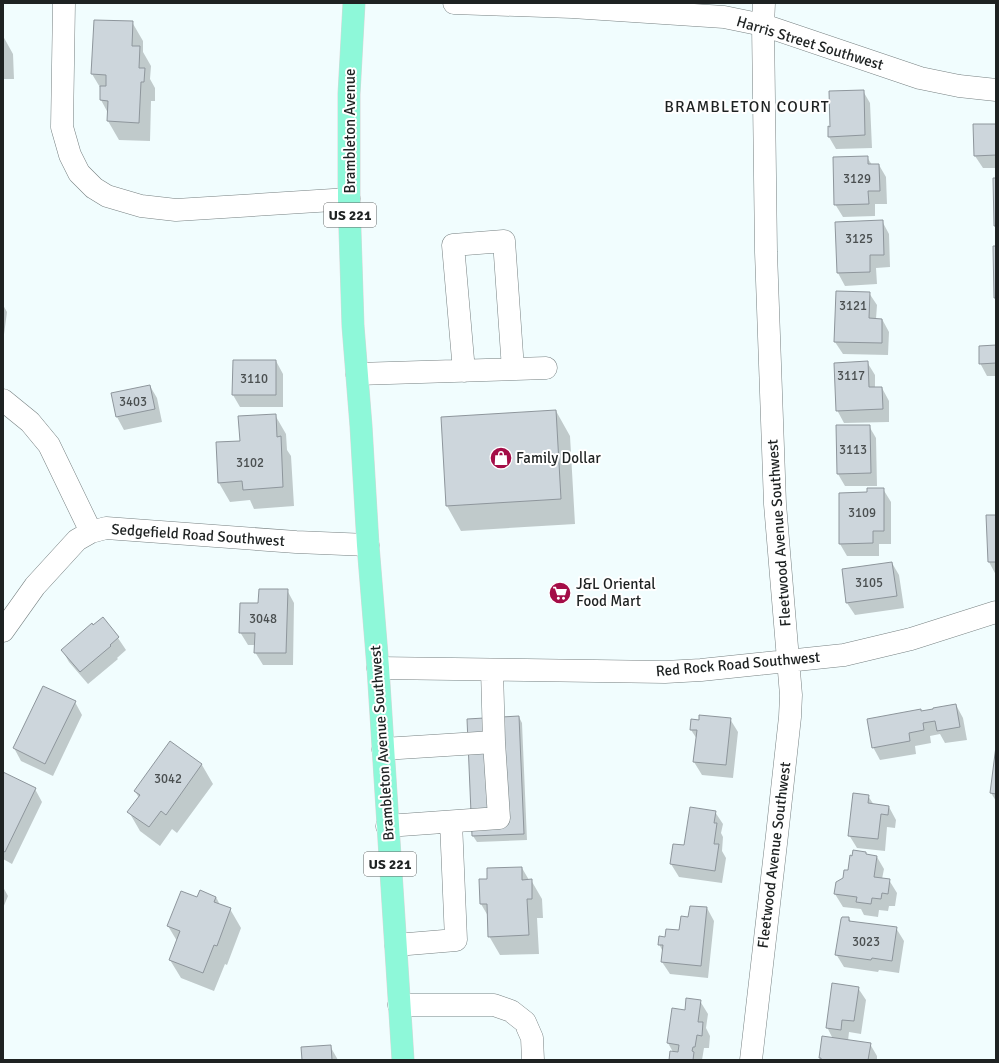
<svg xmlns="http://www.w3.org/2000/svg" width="999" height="1063" viewBox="0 0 999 1063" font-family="Signika,sans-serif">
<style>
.shadow{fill:#0003}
.building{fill:#cdd6dc;stroke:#8e969c}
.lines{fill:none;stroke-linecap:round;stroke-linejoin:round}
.minor-casing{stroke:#778182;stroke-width:23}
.major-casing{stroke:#d6d7d7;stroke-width:23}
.minor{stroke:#fff;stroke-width:22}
.major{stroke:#8ef8d9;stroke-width:22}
.labels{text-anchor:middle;stroke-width:4;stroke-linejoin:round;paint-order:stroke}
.number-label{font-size:13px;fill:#4a4f50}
.shield{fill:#fff;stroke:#626464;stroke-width:1}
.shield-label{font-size:14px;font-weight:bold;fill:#1e2222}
.street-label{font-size:15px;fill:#1e2222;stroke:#fff}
.poi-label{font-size:15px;fill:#1e2222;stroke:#fff;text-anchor:start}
.neighbourhood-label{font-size:16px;letter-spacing:1px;fill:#1e2222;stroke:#fff}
</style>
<rect width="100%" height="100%" fill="#f1fdfe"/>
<path class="shadow" d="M132,22L143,41V52L151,66L150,79L155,88V101H151L150,141L119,140L108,121V113L101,100V89L92,74Z
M3,36L13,54L14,79H3Z
M863,91L870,103L872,148L836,149L829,137L832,128Z
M996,125V168H983L975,156Z
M867,157L872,165H879L886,177L887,204H875V216L843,217L835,204Z
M882,221L889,234L890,267L876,268L877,284L845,286L838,273Z
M869,293L877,305L876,319H882L889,332L888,355L843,354L835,342Z
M3,305L7,312L3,342Z
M996,346V376H987L980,363Z
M276,361L283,374V407H240L233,395Z
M867,362L875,375V388H882L889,401V422L844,423L837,410Z
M150,386L157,398L162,422L124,430L117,417L112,394Z
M556,411L570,436L575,524L461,531L447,506L442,418Z
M275,415L286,434L287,450L291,456L294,506L254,509L250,500L230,502L219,483L217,443L241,441Z
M869,426L876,438L877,486H845L838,474Z
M883,489L891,502V544H879V556H847L840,544L868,493Z
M996,516V575L989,562Z
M892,563L899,575L904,608L855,615L847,603Z
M287,590L294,603L293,665H263L255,652V645H248L240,632L259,604Z
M102,618L118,638L126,650L117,658L118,659L88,684L69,662L62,650Z
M75,702L82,715L53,776L21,761L14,748Z
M956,705L963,718L967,740L945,743L940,734L930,736L931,743L915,746L916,754L880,760L873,747L921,712Z
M519,717L522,723L527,840L477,842L473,836Z
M730,719L738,732L733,778L702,775L694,762L697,739L691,730L700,721Z
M170,742L202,765L213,784L177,833L172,829L160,846L140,831L129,812L139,798L135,791Z
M996,754V801L991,793Z
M3,773L35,789L42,802L12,864L3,859Z
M868,796L874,805L889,807L896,820L895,828L887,827L885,851L857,848L849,835Z
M715,812L723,824L721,833L723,837L722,851L726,858L722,883L679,877L671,864L685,846Z
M866,853L867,855L877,857L884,869L882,879L889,880L897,893L895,906H889L888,911L879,910L878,917L864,915L861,909L843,907L835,894L849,871Z
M522,868L529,880H531L542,899L543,918H537L539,954L500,955L489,936L488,916L481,904L480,880H488Z
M3,887L8,896L3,908Z
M216,897L220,905L230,909L241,928L227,965L225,964L214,991L181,978L170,960L177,941L168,926L198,898Z
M707,908L714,921L708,978L670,974L662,962L663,952L659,944L666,938L680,931L689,918Z
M849,918L851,922L896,928L904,941L899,973L879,970L878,972L844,967L836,954Z
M858,988L866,1000L861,1034L849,1032L848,1041L870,1044L877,1056V1060H821L820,1058L833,1039L827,1027Z
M700,1001L708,1014L706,1028L710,1036L709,1048H704L702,1060H670L673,1052L668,1043L686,1011Z
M330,1046L338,1060H303Z"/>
<path class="building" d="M94,20L133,21L132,46H140L139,68H145L144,82H141L139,123L107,121L108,101L100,100V86H106V75L91,74Z
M864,90L865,135L828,137V126L830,127L829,91Z
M973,124H996V155L974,156Z
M868,156V164H879L880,191H868L869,204L834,205L833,157Z
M993,178H996V226H994Z
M883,220L884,255H870V272L837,273L835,222Z
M993,246H996V298H994Z
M836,291L870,292L869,318L882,319V343L834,342Z
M996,345V363L979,364V346Z
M233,360H276V395H232Z
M868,361L869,387H882L883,409L836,411L834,363Z
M150,385L155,409L116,417L111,393Z
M556,410L561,499L446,506L441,417Z
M276,414L277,437L281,436L283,487L243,490L242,481L218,483L216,442L240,441L238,416Z
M836,425H870L871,473L837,474Z
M867,488H884V531H873V543L839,544V493L867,492Z
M986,515H996V562H988Z
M892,562L897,596L846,603L842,569Z
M259,589H288L286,653H254L255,633H239L240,603H258Z
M103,617L119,637L110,645L111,646L80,672L61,650L92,623L93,625Z
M43,686L76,701L45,764L13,748Z
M956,704L960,727L937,731L935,721L923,723L924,730L909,733L910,741L872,748L867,719L921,709V711L933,709V708Z
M699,715L731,718L726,765L693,762L697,730H690L691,719L699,720Z
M519,716L524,834L472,836L467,719Z
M170,741L202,764L166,815L161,811L149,827L127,812L140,795L134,791Z
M996,746V794L990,793Z
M3,772L36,788L5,852L3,851Z
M853,793L869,795L868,803L889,806L888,815L881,814L878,839L848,836Z
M690,807L716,811L714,823H717L714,844H719L715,871L670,864L673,844L684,845Z
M853,850L866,852V854L877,856L874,877L890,879L888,894L882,893L881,899L872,898L871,904L856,902L857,897L834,894L836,882L843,878L844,870H848L850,855L852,856Z
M522,867V880L532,879V899H527L529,935L488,937L487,904H480L479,879H487V868Z
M200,890L216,897L214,902L231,908L217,946L214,945L203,973L169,960L180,931L167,926L181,891L197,897Z
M690,906L707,907L701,966L661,962L663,945H658L659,936L665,937L666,929L679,930L681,916L688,917Z
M842,917H849V921L897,927L892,961L872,958L871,960L835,955L841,919Z
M832,983L859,987L854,1021L842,1020L841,1030L826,1028Z
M686,998L701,1000L698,1022H703L702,1036L697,1035L695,1047H693L692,1051L694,1052L693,1060H669L670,1051L678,1052L679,1045L667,1043L672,1008L685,1010Z
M822,1036L871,1043L868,1060H821V1058H819Z
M331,1045L332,1060H302L301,1047Z"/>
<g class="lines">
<g class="minor-casing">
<path id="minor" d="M64,3L62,127L70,155L79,173L94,188L107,196L141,206L176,210L349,199
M454,3L572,7L724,17L763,25L920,78L959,86L996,90
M464,371L453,245L504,241L513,369
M357,374L546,368
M3,400L30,422L49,445L91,532
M3,631L35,586L77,540L91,532L106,528L296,542L368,545
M378,668L665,672L701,670L844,655L911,639L996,612
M492,670L494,742
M383,749L494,742L499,818L387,826
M396,945L456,940L451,822
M399,1005H494L511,1011L525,1022L532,1038L533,1060
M751,1060L777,835L790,717L791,695L775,504L766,252L763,25L764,3"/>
</g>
<g class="major-casing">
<path id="major" d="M354,3L349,94V199L353,326L361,426L368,545L378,668L403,1060"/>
</g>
<use href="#minor" class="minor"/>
<use href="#major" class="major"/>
</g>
<defs>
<g id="shop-disc" transform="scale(1.15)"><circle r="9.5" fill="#a40d47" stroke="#fff"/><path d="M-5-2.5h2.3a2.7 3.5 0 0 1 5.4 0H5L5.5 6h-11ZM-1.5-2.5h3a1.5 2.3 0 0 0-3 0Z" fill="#fff"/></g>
<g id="supermarket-disc" transform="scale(1.15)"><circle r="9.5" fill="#a40d47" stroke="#fff"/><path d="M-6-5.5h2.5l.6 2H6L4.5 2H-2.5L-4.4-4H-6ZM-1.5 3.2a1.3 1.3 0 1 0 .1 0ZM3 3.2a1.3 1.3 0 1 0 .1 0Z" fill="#fff"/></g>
</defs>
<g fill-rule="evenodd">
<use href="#shop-disc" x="501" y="458"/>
<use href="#supermarket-disc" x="560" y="593"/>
</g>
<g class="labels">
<g class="number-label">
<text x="857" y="183">3129</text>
<text x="859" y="243">3125</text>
<text x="853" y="310">3121</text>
<text x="851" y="380">3117</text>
<text x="254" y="383">3110</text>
<text x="133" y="406">3403</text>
<text x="853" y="454">3113</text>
<text x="250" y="467">3102</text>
<text x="862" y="517">3109</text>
<text x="869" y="587">3105</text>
<text x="263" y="623">3048</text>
<text x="168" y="783">3042</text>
<text x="866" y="946">3023</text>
</g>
<g class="shield">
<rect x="324" y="203" width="52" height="24" rx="3"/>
<rect x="364" y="852" width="52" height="24" rx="3"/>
</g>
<g class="shield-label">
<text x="350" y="220">US 221</text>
<text x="390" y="869">US 221</text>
</g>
<g class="street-label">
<text transform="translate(810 43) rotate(17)" y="5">Harris Street Southwest</text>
<text transform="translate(350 131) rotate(-90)" y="5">Brambleton Avenue</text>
<text transform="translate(779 533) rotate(-94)" y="5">Fleetwood Avenue Southwest</text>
<text transform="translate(198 535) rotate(4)" y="5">Sedgefield Road Southwest</text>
<text transform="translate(738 664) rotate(-5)" y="5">Red Rock Road Southwest</text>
<text transform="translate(382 743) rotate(-94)" y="5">Brambleton Avenue Southwest</text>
<text transform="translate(774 855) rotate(-83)" y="5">Fleetwood Avenue Southwest</text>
</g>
<g class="poi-label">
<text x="516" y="463">Family Dollar</text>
<text x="576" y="589">J&amp;L Oriental<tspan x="576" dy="17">Food Mart</tspan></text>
</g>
<g class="neighbourhood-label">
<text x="747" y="112">BRAMBLETON COURT</text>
</g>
</g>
<rect width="999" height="1063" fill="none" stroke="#1e2222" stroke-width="8"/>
</svg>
